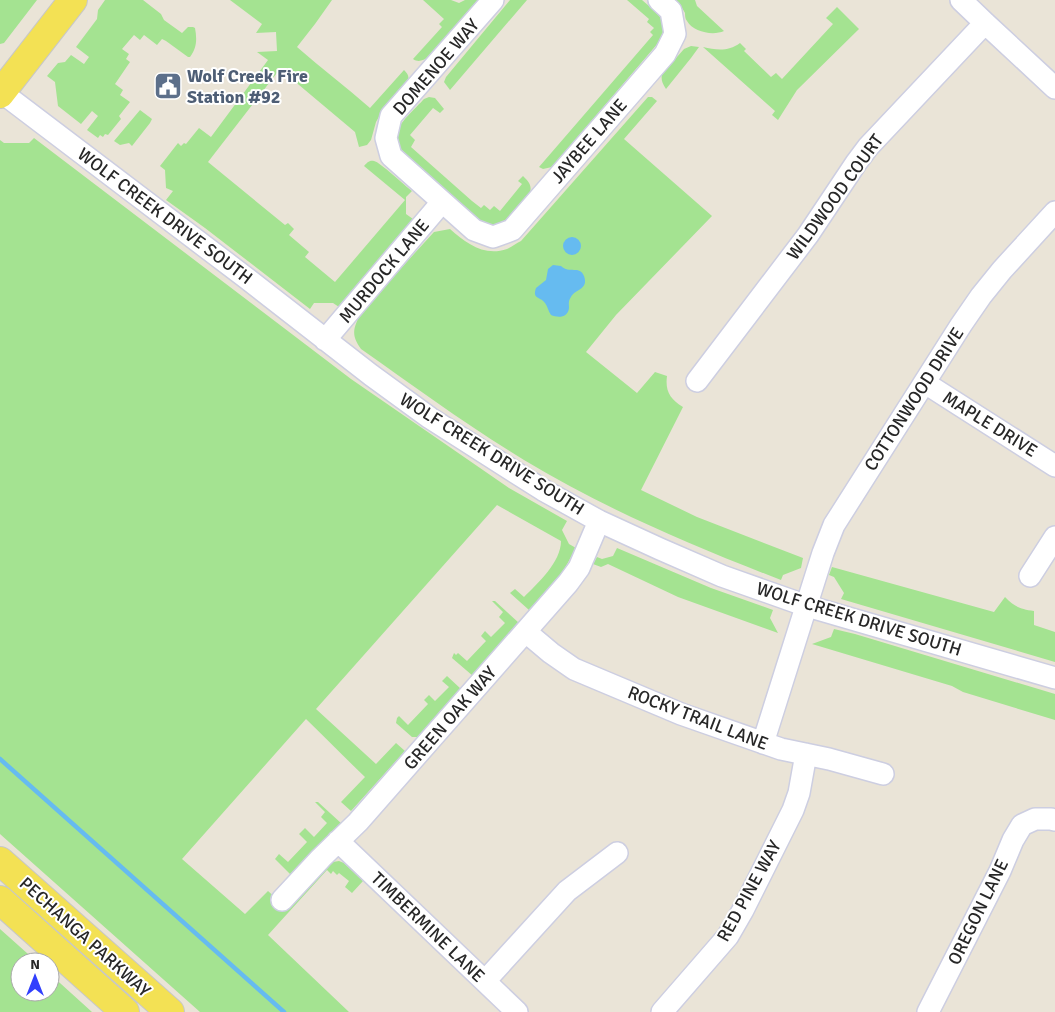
<svg xmlns="http://www.w3.org/2000/svg" width="1055" height="1012" viewBox="0 0 1055 1012" font-family="Signika,sans-serif">
<style>
.green{fill:#a4e391}
.water{fill:#66bbf0}
.lines{fill:none;stroke-linecap:round;stroke-linejoin:round}
.stream{stroke:#66bbf0;stroke-width:4.5}
.minor-casing{stroke:#cdcee1;stroke-width:24}
.major-casing{stroke:#c7c7c7;stroke-width:30}
.minor{stroke:#fff;stroke-width:21}
.major{stroke:#f3e154;stroke-width:28}
.labels{text-anchor:middle;stroke-width:4;stroke-linejoin:round;paint-order:stroke}
.street-label{font-size:18px;fill:#272727;stroke:#fff}
.service-label{font-size:18px;font-weight:bold;fill:#4e5e75;stroke:#fff;text-anchor:start}
</style>
<rect width="100%" height="100%" fill="#eae4d7"/>
<path class="green" d="M0,0H37L4,43L0,44Z
M105,0H143L161,14L164,20L182,33L188,27H193L195,28C197,39 197,48 190,57H188L166,41L162,39L157,45L144,35L140,40L134,35L122,49L129,54L126,59L130,62L115,84L123,90L120,95L130,102L119,116L121,119L108,135L105,134L103,137L100,135L98,138L87,130L98,116L92,111L81,124L58,106L55,82L47,76L58,63L65,62L71,55L84,64L89,57L76,47L97,19L98,10Z
M230,0H332L315,24L297,47C321,68 346,87 370,108L404,70C408,74 410,77 407,83L381,113L376,122L371,140L367,145L359,147L355,132L280,69L208,162L285,225L288,223L294,229L289,235L309,252L305,257L335,282L405,200L364,166C367,163 369,160 374,161C380,162 405,186 412,191L406,197V214L413,219L339,307L333,303H314L310,309L205,228L166,200L173,191L166,188L165,170L160,166L178,143L181,146L184,143L186,144L199,128L211,137L268,60L257,52L277,51L276,32L256,33L262,24Z
M423,0H451L459,3L465,0H478L429,57C423,60 419,63 413,59L442,27L439,24L444,19Z
M510,0H527L450,90L444,82L446,77Z
M627,0H642C657,13 671,21 659,42L552,167L543,169L539,167L653,35L650,32L654,28L647,22L649,19Z
M675,0H695L697,6L724,31C713,36 693,32 687,21C685,19 685,15 685,13C683,9 679,4 675,0Z
M837,7L859,29L797,90L778,120L772,115L775,111L703,47C716,50 728,52 740,43L746,49L744,51L771,77L776,73L782,79L833,24L826,18Z
M691,46L699,47L691,58L666,89C662,83 661,80 662,74L684,49Z
M429,97L435,98L444,109L440,113L433,108L410,135L415,140L411,147L472,201L481,208L484,205L490,210L494,206L500,211L522,184L518,181L523,176C529,182 532,185 530,193L505,223L498,226H491L476,218L400,152C399,147 396,140 396,135C397,124 417,107 424,99Z
M648,97H652L657,101L624,139L712,216L616,315L586,352L637,393L655,372L667,376C665,391 670,399 683,407L641,490L697,517L803,558L801,568L783,575L781,580C693,546 605,509 524,460C468,426 415,387 361,349C350,334 354,328 361,312L434,232L450,229C466,243 484,257 507,249C512,247 516,243 521,241Z
M140,110L152,119L150,123L132,146L129,143L120,145L114,141Z
M34,138L351,379L509,488L567,521L562,530L569,544L576,548L560,577L531,611L529,610L510,593L515,589L524,597C538,583 561,562 561,541L497,505L316,709L376,764L396,743L405,751L351,811L341,802L365,777C345,758 326,738 306,719L182,859L245,914L268,891L286,907L327,863L339,861L344,863L363,881L352,893L345,887L349,881L339,873L337,875L333,871L331,874L327,870L268,935L349,1012H200L0,834V140L4,143H29Z
M617,548L711,588L773,610L770,618L778,633L678,597L608,564L601,567L593,564L597,557L602,559L613,556Z
M832,567L994,612L1005,597C1015,607 1020,609 1034,611V625L1055,632V662L841,599L844,593L834,577L829,575Z
M492,601H495L519,623L473,676L452,658L454,653L456,655L458,653L467,661L486,641L481,636L485,631L491,637L505,623L499,617L503,612Z
M834,629L855,634L1055,694V720L963,692L952,686L812,644L831,637Z
M447,676L461,689L419,737H412L396,723L397,718L399,716L408,725L428,704L424,700L429,695L435,701L449,687L442,681Z
M315,802H318L342,824L293,877L275,859L279,854L288,862L307,842L299,834L305,828L314,837L327,823L321,817L325,812Z
M0,929L37,962H20V992H50V974L92,1012H0Z"/>
<path class="water" d="M563 246a9 9 0 1 1 18 0a9 9 0 1 1-18 0Z
M553,265L561,266C569,274 580,265 584,276C589,290 575,289 571,297C568,301 569,304 569,308C568,318 558,318 551,315C548,311 548,307 545,303C540,296 532,300 536,288L546,280L548,269Z"/>
<g class="lines">
<path class="stream" d="M0,759L284,1012"/>
<g class="minor-casing">
<path id="minor" d="M493,0L391,116L386,138L391,156L474,230L493,237L512,230L665,54L675,34L671,11L659,0
M961,0L985,23L1055,88
M0,91L245,277L371,375L430,418L543,490L599,521L660,549L722,576L807,606L1055,678
M325,340L442,202
M697,381L808,235L856,163L868,147L985,23
M925,383L1055,466
M1030,576L1055,537
M526,632L551,653L574,669L681,714L781,749L829,759L883,774
M763,743L823,553L834,525L961,325L981,296L1002,270L1055,212
M338,841L517,1012
M282,900L321,858L358,822L568,583L579,568L599,521
M485,981L567,891L617,853
M662,1012L728,936L743,910L793,810L799,793L806,754
M928,1012L1000,871L1013,840L1022,825L1035,819H1051L1055,820"/>
</g>
<g class="major-casing">
<path id="major" d="M0,94L73,0
M0,861L170,1012
M0,900L125,1012"/>
</g>
<use href="#minor" class="minor"/>
<use href="#major" class="major"/>
</g>
<defs>
<g id="civic-square" transform="scale(1.4375)"><rect x="-9" y="-9" width="18" height="18" rx="4" fill="#5c6f8a" stroke="#fff"/><path d="M-.6-6.5H3V-4.5H.6V-3L4-1V1h2V6H-6V1h2V-1L-.6-3ZM-1.2 2.5V6h2.4V2.5Z" fill="#fff"/></g>
</defs>
<g fill-rule="evenodd">
<use href="#civic-square" x="168" y="86"/>
</g>
<g class="labels">
<g class="street-label">
<text transform="translate(436 67) rotate(-49)" y="6">DOMENOE WAY</text>
<text transform="translate(589 141) rotate(-49)" y="6">JAYBEE LANE</text>
<text transform="translate(835 197) rotate(-54)" y="6">WILDWOOD COURT</text>
<text transform="translate(165 216) rotate(37)" y="6">WOLF CREEK DRIVE SOUTH</text>
<text transform="translate(384 271) rotate(-50)" y="6">MURDOCK LANE</text>
<text transform="translate(914 399) rotate(-57)" y="6">COTTONWOOD DRIVE</text>
<text transform="translate(990 424) rotate(32)" y="6">MAPLE DRIVE</text>
<text transform="translate(492 454) rotate(32)" y="6">WOLF CREEK DRIVE SOUTH</text>
<text transform="translate(859 619) rotate(17)" y="6">WOLF CREEK DRIVE SOUTH</text>
<text transform="translate(450 718) rotate(-49)" y="6">GREEN OAK WAY</text>
<text transform="translate(698 718) rotate(21)" y="6">ROCKY TRAIL LANE</text>
<text transform="translate(749 891) rotate(-61)" y="6">RED PINE WAY</text>
<text transform="translate(978 912) rotate(-64)" y="6">OREGON LANE</text>
<text transform="translate(428 927) rotate(44)" y="6">TIMBERMINE LANE</text>
<text transform="translate(85 937) rotate(42)" y="6">PECHANGA PARKWAY</text>
</g>
<g class="service-label">
<text x="187" y="82">Wolf Creek Fire<tspan x="187" dy="21">Station #92</tspan></text>
</g>
</g>
<g transform="translate(35 977)"><circle r="24" fill="#ffffff" stroke="#a9a9a9"/>
<path d="M0-4L9 19L0 12L-9 19Z" fill="#313ffd"/>
<text y="-8" font-size="14" font-weight="bold" text-anchor="middle" fill="#272727">N</text>
</g>
</svg>
